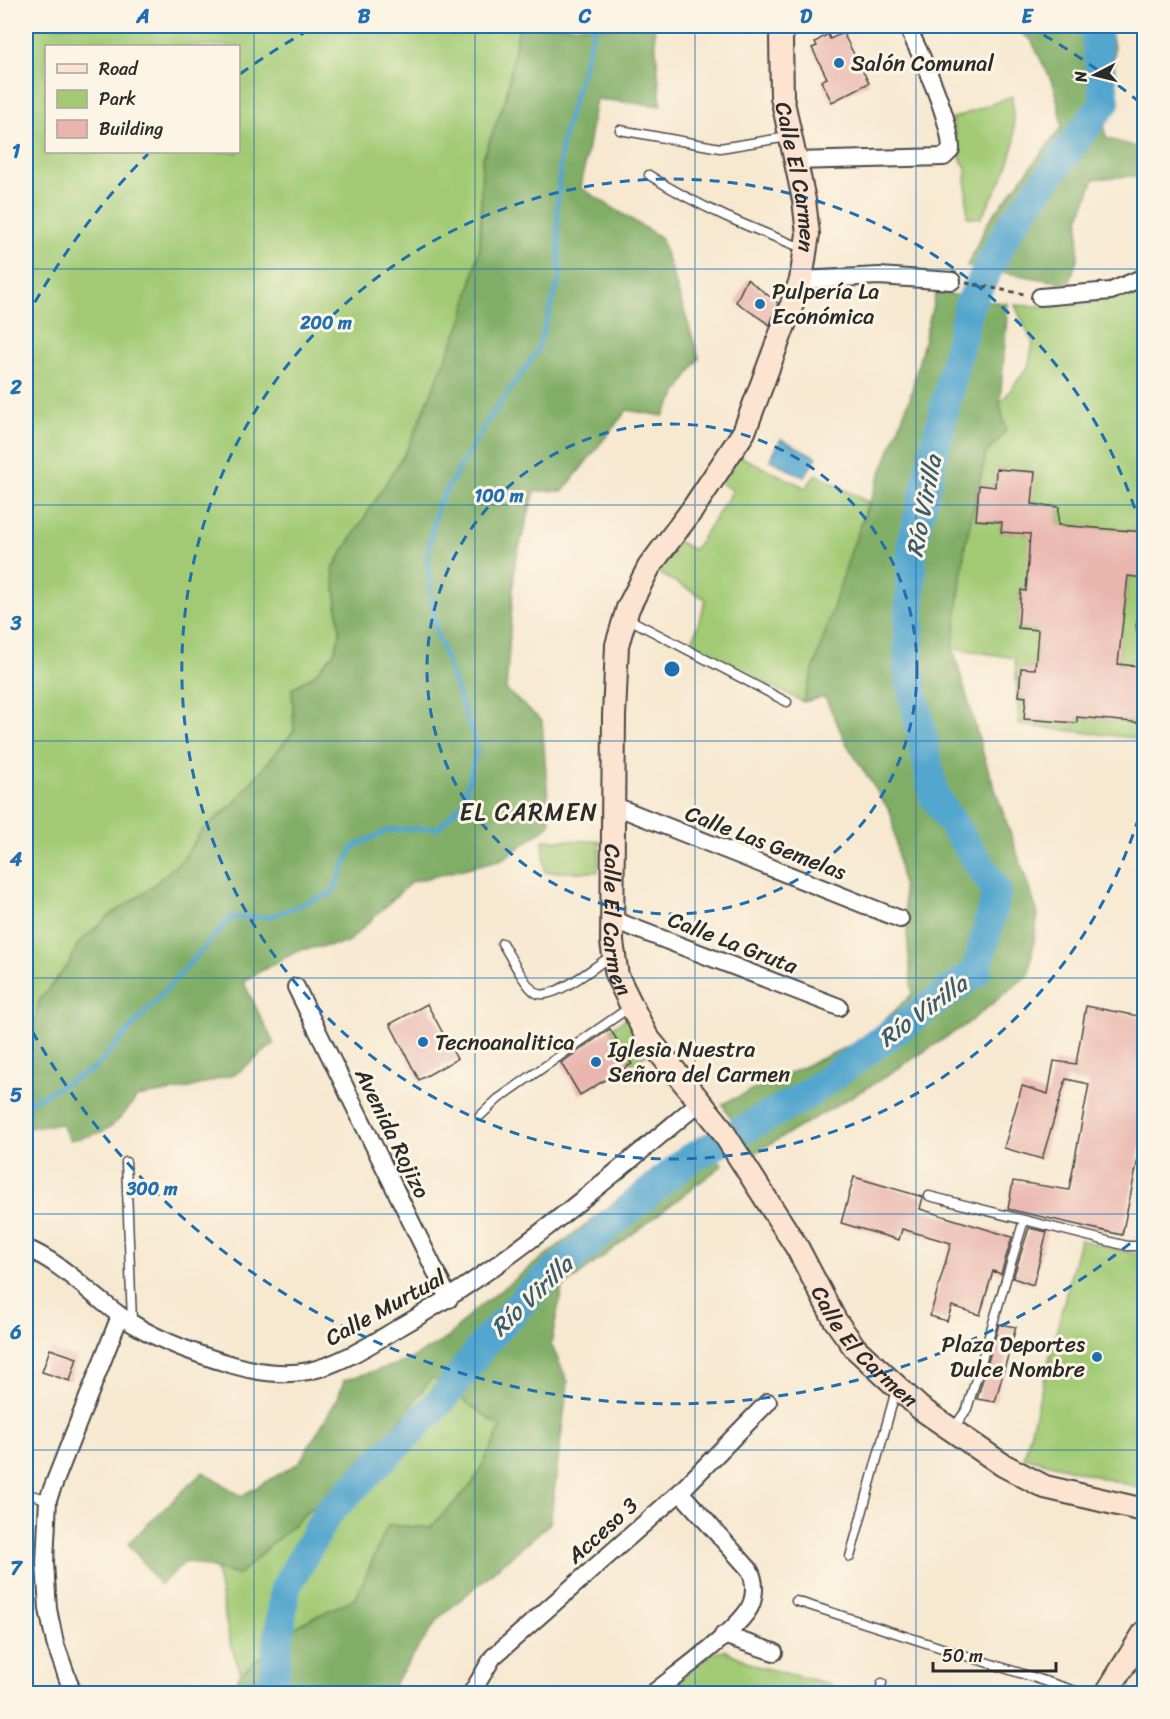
<svg xmlns="http://www.w3.org/2000/svg" width="1170" height="1719" viewBox="0 0 1170 1719" font-family="Sriracha,sans-serif">
<style>
.green{fill:#a2ca75;stroke:#667a50;stroke-width:1.5;fill-rule:evenodd}
.forest{fill:#81ae66;stroke:#566c48;stroke-width:1.5}
.water{fill:#52a6ce;stroke:#3e687c;stroke-width:1.5}
.lines{fill:none;stroke-linecap:round;stroke-linejoin:round}
.stream{stroke:#52a6ce;stroke-width:5}
.river{stroke:#52a6ce;stroke-width:30}
.building{fill:#e9b6ae}
.lane-casing{stroke:#4a4744;stroke-width:11}
.street-casing{stroke:#4a4744;stroke-width:20}
.secondary-casing{stroke:#4a4744;stroke-width:26}
.path{stroke:#4a4744;stroke-width:3;stroke-dasharray:4.5 4.5;stroke-linecap:butt}
.lane{stroke:#fff;stroke-width:8}
.street{stroke:#fff;stroke-width:16}
.secondary{stroke:#fde4d1;stroke-width:22}
.grid{fill:none;stroke:#1f6fb2;stroke-width:1.5;stroke-opacity:0.55}
.ring{fill:none;stroke:#1f6fb2;stroke-width:3;stroke-dasharray:10 8}
.poi-dot{fill:#1f6fb2;stroke:#fcf5e5;stroke-width:2}
.labels{text-anchor:middle;stroke-width:6;stroke-linejoin:round;paint-order:stroke}
.poi-label{font-size:22px;fill:#2b2b2b;stroke:#fcf5e5;text-anchor:start}
.street-label{font-size:22px;fill:#2b2b2b;stroke:#fcf5e5}
.water-label{font-size:24px;font-style:italic;fill:#3b5c6c;stroke:#fcf5e5}
.neighbourhood-label{font-size:24px;letter-spacing:1.5px;fill:#2b2b2b;stroke:#fcf5e5}
.centre{fill:#1f6fb2;stroke:#fcf5e5;stroke-width:3}
.ring-label{font-size:18px;text-anchor:middle;font-weight:bold;fill:#1f6fb2;stroke:#fcf5e5;stroke-width:6;stroke-linejoin:round;paint-order:stroke}
.neatline{fill:none;stroke:#1f6fb2;stroke-width:2}
.grid-label{font-size:20px;text-anchor:middle;font-weight:bold;fill:#1f6fb2}
</style>
<rect width="100%" height="100%" fill="#fcf5e5"/>
<filter id="ink" filterUnits="userSpaceOnUse"><feTurbulence type="fractalNoise" baseFrequency=".0167" numOctaves="2"/><feDisplacementMap in="SourceGraphic" scale="12" xChannelSelector="R" yChannelSelector="G"/><feConvolveMatrix kernelMatrix="1 2 1 2 8 2 1 2 1" color-interpolation-filters="sRGB"/></filter>
<filter id="wash" filterUnits="userSpaceOnUse"><feTurbulence type="fractalNoise" baseFrequency=".008" numOctaves="4" result="noise"/><feDisplacementMap in="SourceGraphic" scale="24" xChannelSelector="R" yChannelSelector="G"/><feGaussianBlur stdDeviation="1.35" result="paint"/><feColorMatrix in="noise" values="0 0 0 0 0 0 0 0 0 0 0 0 0 0 0 0 0 1.4 0 .05"/><feComposite in="paint" operator="in"/></filter>
<g filter="url(#wash)">
<rect width="100%" height="100%" fill="#f7e8d0"/>
<path class="green" d="M26,26H519L506,97L482,161L480,247L463,318L408,448L333,568L340,633L334,653L314,675L292,689L294,731L234,803L202,831L183,859L143,894L110,915L78,944L69,963L39,1001L34,1030L26,1038ZM46,46H238V152H46Z
M1012,96L1015,142L1006,171L981,218L967,217L966,167C955,156 957,134 952,119Z
M1144,287V532L1058,525L1059,507L1032,504L1034,472L997,469L995,487L979,485L976,520L1002,522L1001,532L1030,534L1070,594L1021,591L1018,628L1056,631L1037,647L1035,669L1021,668L1019,696L1026,697L1024,718L1077,723V717L1144,723V739L1019,725L1015,658L953,648L965,545L986,454L1006,431L1000,404L1028,367L1033,344L1015,305C1064,309 1099,305 1144,287Z
M735,454L806,488L816,474L868,502L803,702L691,646L706,599L655,571L677,541L694,550L733,491L718,481Z
M1128,576L1144,578V667L1118,664Z
M543,840L600,841L598,872H545Z
M628,1017L650,1052L632,1064L610,1029Z
M1080,1240L1144,1256V1489L1024,1457Z
M432,1376L501,1428L473,1483L430,1528L388,1525L356,1598L302,1623L241,1673L230,1642L216,1569L238,1575L381,1445Z
M724,1650L756,1666L830,1684L829,1693L663,1694L714,1652Z"/>
<path class="forest" d="M519,26H654L661,106L596,99L581,188L661,238L699,358L663,416L627,410L563,491H535L515,562L506,690L542,721L550,825L503,859L411,882L347,943L299,950L243,981L274,1044L237,1073L186,1089L137,1097C115,1127 108,1134 70,1140L61,1124L26,1128V1038L34,1030L39,1001L69,963L78,944L110,915L143,894L183,859L202,831L234,803L294,731L292,689L314,675L334,653L340,633L333,568L408,448L463,318L480,247L482,161L506,97Z
M1011,26H1108C1126,62 1098,101 1106,138L1144,149V175L1094,179L1079,219L1078,256L1069,284L967,266L988,222L1062,127L1055,88L1031,40Z
M936,292L1008,304L1000,404L1006,431L986,454L965,545L953,648L984,757L1038,914L1029,974L967,1024L875,1083L753,1154L722,1104L866,1038L912,994L904,894L891,813L846,743L825,697L803,702L852,548L910,398Z
M699,1137L723,1165L562,1288L551,1344L568,1382L550,1523L439,1618L395,1682L390,1693H230L241,1673L302,1623L356,1598L388,1525L430,1528L473,1483L501,1428L432,1377L381,1445L238,1575L186,1561L160,1585L128,1543L203,1472L241,1496L299,1463L338,1398L344,1380L405,1362L448,1338L471,1313Z"/>
<path class="water" d="M781,439L817,457L804,477L770,460Z"/>
<g class="lines">
<path class="stream" d="M26,1104L95,1068L231,918L269,917L332,893L353,847L389,830L438,828L463,803L477,747L436,631L427,558L437,506L487,422L537,352L560,277L557,207L562,141L595,26"/>
<path class="river" d="M268,1694L273,1683L285,1589L327,1514L442,1400L485,1342L531,1292L686,1161L805,1096L976,972L997,891L934,796L908,667L912,544L969,305L1010,227L1105,102L1094,26"/>
</g>
<g id="blocks">
<path class="building" d="M843,33L869,83L832,102L821,81L827,78L812,48L817,46L815,42L828,34L830,39Z
M747,279L778,303L770,325L736,302Z
M996,469L1035,472L1032,504L1059,507L1058,525L1144,532V578L1128,576L1118,664L1144,667V723L1077,717V723L1024,719L1026,697L1019,696L1021,668L1035,669L1038,630L1018,628L1021,590L1026,591L1030,534L1001,532L1002,522L976,520L979,485L995,487Z
M427,1004L457,1059L419,1080L390,1024Z
M1086,1006L1144,1017V1131L1122,1235L1008,1209L1013,1181L1069,1190L1089,1084L1066,1079L1042,1159L1004,1148L1022,1086L1048,1094L1054,1061L1076,1064Z
M610,1029L632,1064L580,1095L561,1063Z
M854,1177L923,1197L920,1209L1012,1237L1001,1274L993,1271L980,1315L952,1306L947,1321L930,1316L951,1243L902,1229L899,1240L841,1223Z
M1029,1228L1047,1232L1033,1285L1013,1278Z
M999,1324L1016,1327L995,1402L977,1399Z
M50,1349L77,1358L70,1381L42,1372Z"/>
</g>
</g>
<g filter="url(#ink)">
<use href="#blocks" fill-opacity="0" stroke="#4a4744" stroke-width="1.5"/>
<g class="lines">
<g class="lane-casing">
<path id="lane" d="M620,130L720,148L788,137
M649,175C698,207 751,228 805,249
M1144,612L1141,626L1144,645
M625,617L787,702
M502,943C509,954 525,986 536,993C552,1002 597,965 612,955
M480,1116L498,1099L630,1007
M126,1162L132,1322
M929,1196L1127,1246H1139L1144,1241
M953,1429L967,1409L1024,1220
M26,1494L48,1499
M850,1557L896,1390
M796,1601L1085,1694
M879,1694L882,1683"/>
</g>
<g class="street-casing">
<path id="street" d="M794,161L944,157L951,150C951,120 921,54 907,26
M801,280L879,276L952,281
M1040,297L1111,291L1144,277
M615,806L900,919
M611,919L839,1007
M296,987L449,1299
M26,1248C64,1264 88,1293 121,1316C153,1339 195,1354 233,1365C256,1372 285,1376 309,1371C340,1364 368,1346 395,1330C505,1268 603,1183 700,1102
M723,1635L774,1652
M73,1694L55,1643L48,1609L45,1563L48,1499L120,1316
M471,1694L493,1657L680,1492L768,1402
M652,1694C679,1672 728,1638 747,1612C756,1599 756,1581 749,1569L680,1492"/>
</g>
<g class="secondary-casing">
<g id="secondary">
<path id="s1" d="M784,26L781,38L782,97L804,200L808,234L801,280L744,432L692,510L649,567L628,608L617,645L614,717L612,942L617,976L647,1037L718,1124L798,1249L835,1320L855,1348L920,1408L1003,1465L1045,1487L1144,1510"/>
<path d="M1106,1694L1144,1633"/>
</g>
</g>
<path class="path" d="M966,283L1024,294"/>
<use href="#lane" class="lane"/>
<use href="#street" class="street"/>
<use href="#secondary" class="secondary"/>
</g>
</g>
<path class="grid" d="M254,26V1694M475,26V1694M695,26V1694M916,26V1694M26,269H1144M26,505H1144M26,741H1144M26,978H1144M26,1214H1144M26,1450H1144"/>
<g class="ring">
<circle cx="672" cy="669" r="245"/>
<path d="M1144 800A490 490 0 1 1 1144 538"/>
<path d="M1144 1232A735 735 0 0 1 26 1020M26 318A735 735 0 0 1 148 154M240 74A735 735 0 0 1 316 26M1028 26A735 735 0 0 1 1144 106"/>
</g>
<g class="poi-dot">
<circle cx="839" cy="63" r="6"/>
<circle cx="760" cy="304" r="6"/>
<circle cx="423" cy="1042" r="6"/>
<circle cx="596" cy="1062" r="6"/>
<circle cx="1097" cy="1357" r="6"/>
</g>
<g class="labels">
<g class="poi-label">
<text x="851" y="71">Salón Comunal</text>
<text x="772" y="299">Pulpería La<tspan x="772" dy="25">Económica</tspan></text>
<text x="435" y="1050">Tecnoanalitica</text>
<text x="608" y="1057">Iglesia Nuestra<tspan x="608" dy="25">Señora del Carmen</tspan></text>
<text x="1085" y="1352" text-anchor="end">Plaza Deportes<tspan x="1085" dy="25">Dulce Nombre</tspan></text>
</g>
<g class="street-label">
<text dy="8" stroke="none"><textPath href="#s1" startOffset="153">Calle El Carmen</textPath></text>
<text transform="translate(766 842) rotate(21)" y="8">Calle Las Gemelas</text>
<text dy="8" stroke="none"><textPath href="#s1" startOffset="945">Calle El Carmen</textPath></text>
<text transform="translate(733 942) rotate(21)" y="8">Calle La Gruta</text>
<text transform="translate(393 1133) rotate(64)" y="8">Avenida Rojizo</text>
<text transform="translate(385 1307) rotate(-29)" y="8">Calle Murtual</text>
<text dy="8" stroke="none"><textPath href="#s1" startOffset="1449">Calle El Carmen</textPath></text>
<text transform="translate(602 1530) rotate(-42)" y="8">Acceso 3</text>
</g>
<g class="water-label">
<text transform="translate(924 506) rotate(-79)" y="8">Río Virilla</text>
<text transform="translate(923 1011) rotate(-36)" y="8">Río Virilla</text>
<text transform="translate(532 1296) rotate(-44)" y="8">Río Virilla</text>
</g>
<g class="neighbourhood-label">
<text x="529" y="820">EL CARMEN</text>
</g>
</g>
<circle cx="672" cy="669" r="9" class="centre"/>
<g class="ring-label">
<text x="326" y="329">200 m</text>
<text x="499" y="502">100 m</text>
<text x="152" y="1195">300 m</text>
</g>
<rect width="1170" height="1719" fill="none" stroke="#fcf5e5" stroke-width="66"/>
<rect x="45" y="45" width="195" height="108" fill="#fcf5e5" stroke="#a8a49b" stroke-width="1.5"/>
<rect x="57" y="64" width="30" height="9" fill="#fde4d1" stroke="#a8a49b" stroke-width="1.5"/>
<text x="99" y="75" font-size="18" fill="#2b2b2b">Road</text>
<rect x="57" y="90" width="30" height="18" fill="#a2ca75" stroke="#a8a49b" stroke-width="1.5"/>
<text x="99" y="105" font-size="18" fill="#2b2b2b">Park</text>
<rect x="57" y="120" width="30" height="18" fill="#e9b6ae" stroke="#a8a49b" stroke-width="1.5"/>
<text x="99" y="135" font-size="18" fill="#2b2b2b">Building</text>
<g transform="translate(1095 75) rotate(263)" stroke="#fcf5e5" stroke-width="4.5" paint-order="stroke">
<path d="M0-4.5L10 22L0 15L-10 22Z" fill="#2b2b2b"/>
<text y="-9" font-size="16" font-weight="bold" text-anchor="middle" fill="#2b2b2b">N</text>
</g>
<path d="M933 1662v9h123v-9" fill="none" stroke="#2b2b2b" stroke-width="3"/>
<text x="942" y="1662" font-size="18" fill="#2b2b2b" stroke="#fcf5e5" stroke-width="4.5" paint-order="stroke">50 m</text>
<rect x="33" y="33" width="1104" height="1653" class="neatline"/>
<g class="grid-label">
<text x="143" y="23">A</text>
<text x="364" y="23">B</text>
<text x="585" y="23">C</text>
<text x="806" y="23">D</text>
<text x="1027" y="23">E</text>
<text x="16" y="158">1</text>
<text x="16" y="394">2</text>
<text x="16" y="630">3</text>
<text x="16" y="866">4</text>
<text x="16" y="1102">5</text>
<text x="16" y="1339">6</text>
<text x="16" y="1575">7</text>
</g>
</svg>
